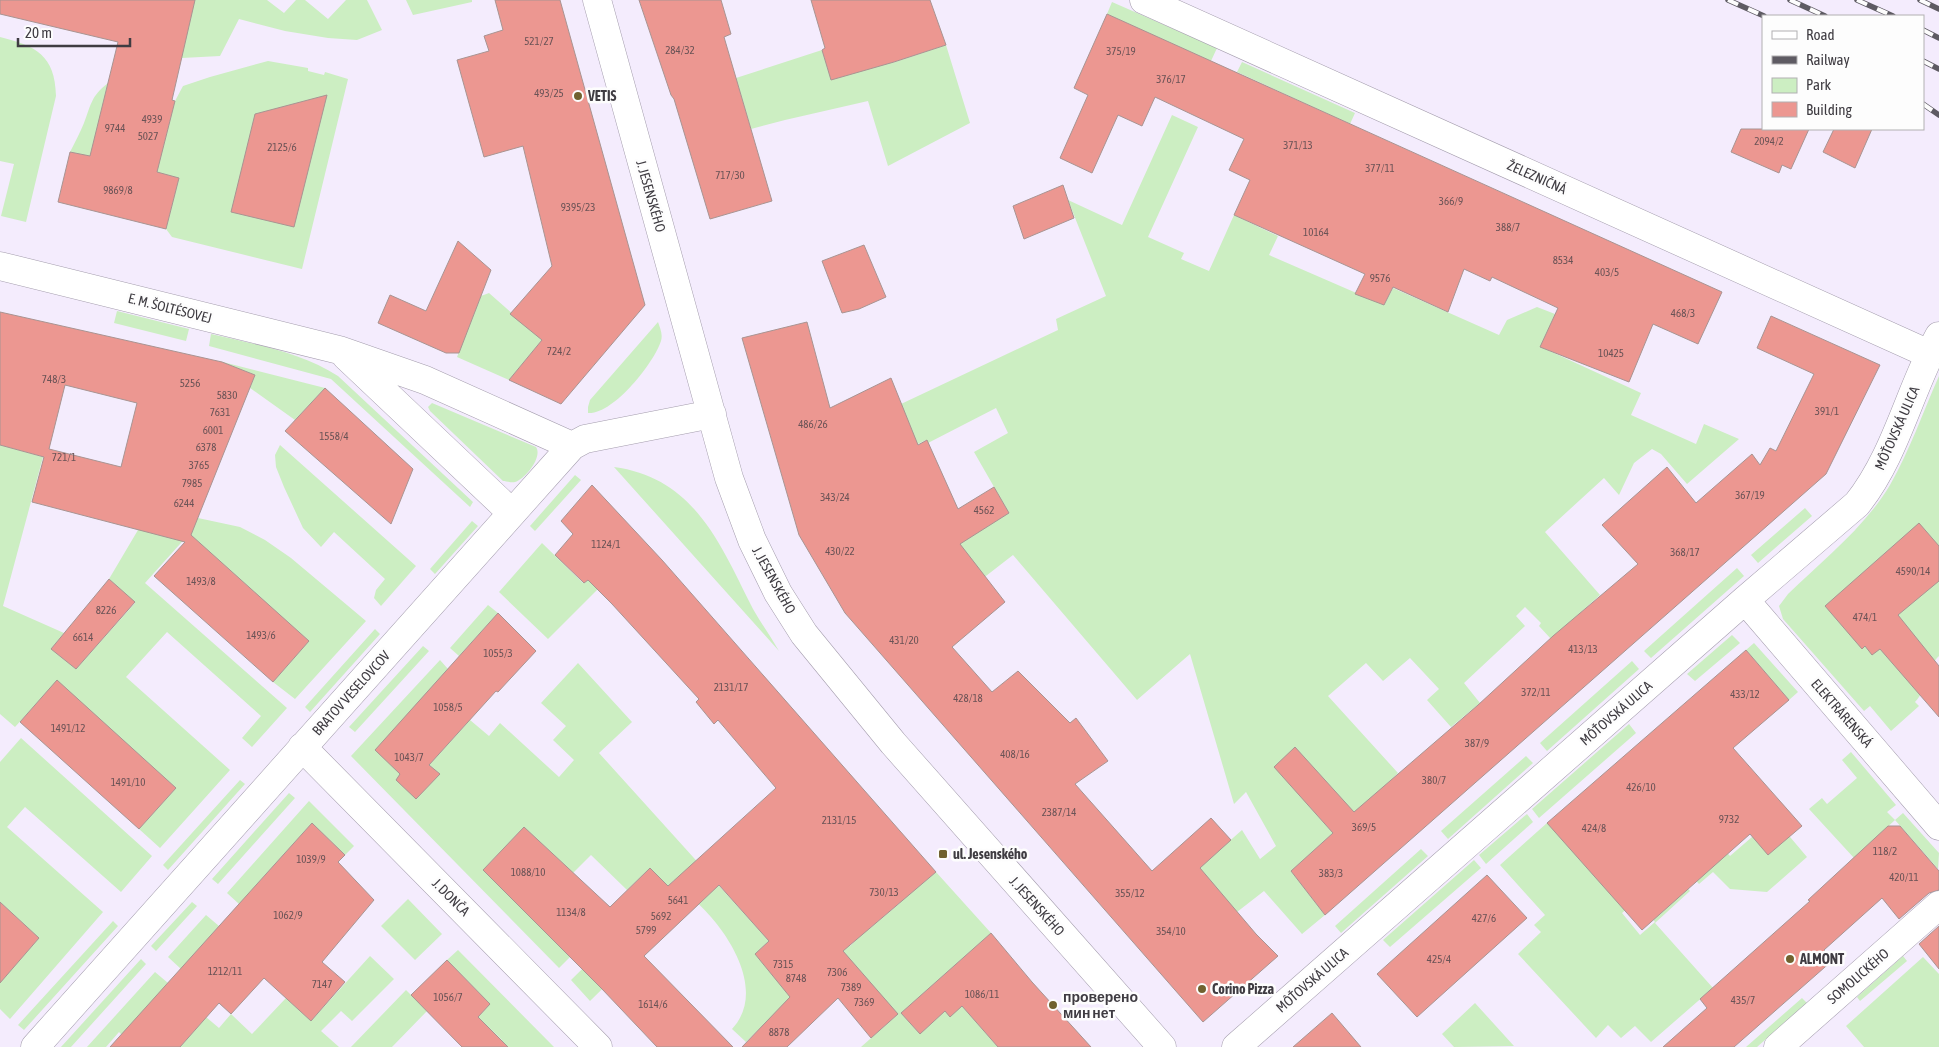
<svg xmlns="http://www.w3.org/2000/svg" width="1939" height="1047" viewBox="0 0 1939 1047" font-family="'Asap Condensed',sans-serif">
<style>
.green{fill:#cceec2;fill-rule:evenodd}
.building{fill:#ec9791;stroke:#a89492;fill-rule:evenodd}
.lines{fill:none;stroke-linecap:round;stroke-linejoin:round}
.minor-casing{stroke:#a49dad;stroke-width:29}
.minor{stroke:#fff;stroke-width:28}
.rail-casing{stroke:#5e5b63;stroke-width:5.5}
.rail{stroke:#fdfdfd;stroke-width:4;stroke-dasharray:11;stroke-linecap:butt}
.poi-dot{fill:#71612f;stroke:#fdfdfd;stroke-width:2}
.labels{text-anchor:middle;stroke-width:5;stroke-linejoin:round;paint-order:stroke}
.number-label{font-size:11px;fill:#6a5356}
.poi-label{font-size:14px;font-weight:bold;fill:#3f3c42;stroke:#fdfdfd;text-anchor:start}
.street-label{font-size:14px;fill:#3f3c42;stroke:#fdfdfd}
</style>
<rect width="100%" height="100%" fill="#f4ecfd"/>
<path class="green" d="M181,0H267L284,13L296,0H305L328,19L346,0H367L382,30L357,40L328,38L285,31L239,19L220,56L182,58Z
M406,0H472V2L413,15Z
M1112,2L1217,48L1211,61L1107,14Z
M880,30L892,63L946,45L970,123L888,166L868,101L785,120L751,129L736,78L822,50L831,80L851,74Z
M0,37C36,46 55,55 56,96L26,222L1,216L14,164L0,161Z
M268,61L308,68V71L324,75L325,72L348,79L302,269L172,237L166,229L179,178L70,152C75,142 80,133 84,123C91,105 91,96 108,83L96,133L163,148L175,101L183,86L210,77Z
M1242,62L1355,113L1350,124L1237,72Z
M1172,115L1198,127L1148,237L1184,253L1181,259L1209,271L1234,215L1278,236L1269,255L1384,305L1393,288L1499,335L1507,320L1537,307L1555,314L1541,347L1641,393L1631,415L1696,444L1704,424L1739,439L1687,484L1661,454L1652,449L1634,463L1619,495L1604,478L1545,532L1600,595L1551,639L1539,626L1541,623L1525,607L1516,616L1525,626L1464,683L1480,703L1451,727L1427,700L1439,689L1410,658L1383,681L1366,663L1328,696L1398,773L1374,797L1344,821L1327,783L1295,747L1307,804L1333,833L1291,871L1325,915L1302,934L1264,891L1237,912H1149L1242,830L1260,859L1276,846L1246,792L1234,804L1190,654L1137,700L1013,555L955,600L960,543L1009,513L974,452L1008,433L996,408L928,443L926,440L839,483L901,404L1058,330L1056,319L1106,296L1068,200L1122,225Z
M489,293L542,340L509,380L457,357L481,296Z
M117,311L189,329L186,341L114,323Z
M658,322C660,328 663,334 661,341C654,363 613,415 588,413V407L590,400Z
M211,334C254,344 300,352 338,376L473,502L470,507L331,379L209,346Z
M219,361L325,388L295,420L250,388L255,375Z
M1939,376V656C1926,668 1928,689 1915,702L1919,706L1891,731L1870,706L1864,711L1783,619L1779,606L1788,594C1823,560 1865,527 1890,485C1910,450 1923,412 1939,376Z
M170,400L163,506L198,518L240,527L265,540L291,558L366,621L295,699L273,682L309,641L189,534L145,583L287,708L252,747L242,738L261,716L167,632L126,677L230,770L160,848L139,829L176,788L57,681L15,727L0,714V445L43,457L3,606L64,633L51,649L76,669L135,603L109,579L138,530Z
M432,403L536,447C543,457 525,479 515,482C512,483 506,481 503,481L430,411L428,407Z
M280,445L416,566L381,606L374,598L376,590L385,579L334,532L321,547L303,528L284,487L276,467L275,455Z
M614,467C695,478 720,544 753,609C761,623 771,637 779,651Z
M575,475L581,480L535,531L530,526Z
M1805,508L1812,516L1758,563L1751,555Z
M472,521L478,526L435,574L430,569Z
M542,543L583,583L589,580L598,589L548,639L499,592Z
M1737,568L1744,576L1651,658L1644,651Z
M488,605L498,613L459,656L450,648Z
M375,629L380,634L310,712L305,707Z
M1732,635L1740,643L1695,681L1687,674Z
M1754,643L1798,692L1789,700L1746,650Z
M423,646L429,651L355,732L349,727Z
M440,660L448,669L400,774L396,780L416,798L440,774L429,765L470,720L489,736L500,723L559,777L574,760L553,740L566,726L541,703L578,663L632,722L599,753L769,941L755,954L804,1012L760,1028L746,1042L732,1029C759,1000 742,959 722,931C709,912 690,896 674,880L668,886L650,868L627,890L591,855L573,873L524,827L483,870L570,957L559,968L351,756Z
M1632,661L1639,669L1547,751L1540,743Z
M1629,724L1636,733L1539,818L1532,809Z
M21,738L152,856L121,892L25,807L7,827L103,912L10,1019L0,1009V976L4,978L39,938L0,902V762Z
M1851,752L1896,805L1887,812L1895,820L1903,813L1939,853L1938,869L1895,820L1854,858L1809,809L1822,798L1827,804L1857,778L1842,760Z
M1526,756L1533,763L1448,839L1441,831Z
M240,780L245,784L168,870L163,865Z
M289,793L295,798L218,884L212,879Z
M1680,799L1730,856L1774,818L1807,857L1767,892L1730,889L1713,872L1699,884L1682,865Z
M309,801L354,846L345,855L312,823L239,904L227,893Z
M1527,814L1533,822L1486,864L1479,855Z
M1547,823L1640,834L1690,891L1655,923L1713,988L1651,1042L1635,1026L1621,1038L1608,1025L1596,1038L1518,954L1541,932L1534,925L1545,915L1500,865ZM1637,900L1655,922L1640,935L1622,913Z
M1421,849L1428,856L1341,933L1335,926Z
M1474,860L1481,868L1390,947L1383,940Z
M936,872L991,933L901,1013L920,1034L945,1011L962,1006L998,1047H861L897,1015L837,957L845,945L850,946L861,935L864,927L868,930L900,903L897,898L911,893Z
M408,899L442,934L415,960L381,926Z
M192,902L197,906L156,951L151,946Z
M206,915L219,926L181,969L168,957Z
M113,921L118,926L24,1030L18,1025Z
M627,925L648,944L590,1001L571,980Z
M458,950L554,1047H495L502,1040L478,1017L490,1004L447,960Z
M370,956L394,979L352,1021L341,1011L321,1031L339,1047H180L206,1017L219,1028L231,1014L252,1034L286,998L311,1021Z
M1903,956L1907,961L1860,1001L1857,997Z
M1923,957L1939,974V1047H1864L1846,1026Z
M141,959L146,964L71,1047H61Z
M155,972L168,983L122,1035L119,1032L106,1047H87Z
M406,990L427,1011L392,1047H351Z
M1802,998L1807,1003L1757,1047H1746Z
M1475,1003L1514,1046L1454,1047L1442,1034Z"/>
<path class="building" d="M0,0H195L172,100L175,101L157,172L179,178L166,229L58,202L70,152L90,156L118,42L0,14Z
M495,0H560L645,305L561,404L509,380L542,340L510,314L552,266L523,146L484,157L457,60L489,51L484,36L503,30Z
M639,0H721L731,34L724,37L772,201L710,219L674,99L671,95Z
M811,0H930L946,45L894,62L831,80L822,50L825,48Z
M1107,14L1722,292L1698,344L1653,324L1629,382L1540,347L1558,308L1492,277L1490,281L1464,269L1448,312L1393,287L1384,305L1355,294L1365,274L1234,215L1250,180L1229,170L1244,139L1155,97L1142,126L1118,115L1092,173L1060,158L1088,95L1074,88Z
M327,95L294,227L231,212L255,114Z
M1741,129H1809L1791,169L1782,165L1779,173L1731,152Z
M1834,129H1872L1855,168L1823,152Z
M1063,185L1074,218L1024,239L1013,206Z
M458,241L491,270L459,353H446L378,323L390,295L426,311Z
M864,245L886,297L859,309L842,313L822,261Z
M0,312L222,362L255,375L191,535L309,641L273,682L154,576L185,542L32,502L44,457L0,445ZM65,385L137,403L121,467L49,449Z
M1771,316L1880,365L1826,474L1325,915L1291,871L1333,833L1274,767L1295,747L1354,812L1478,705L1553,636L1638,564L1602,525L1667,467L1696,503L1752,454L1760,465L1770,448L1776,451L1814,374L1757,348Z
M807,322L830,408L891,378L918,445L927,440L958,509L994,487L1009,513L960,544L1005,602L952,647L992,692L1018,671L1070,723L1076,718L1108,761L1075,784L1152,871L1211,818L1231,840L1200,868L1256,934L1278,956L1203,1022L845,613L799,535L742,338Z
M325,388L413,469L391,524L285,431Z
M592,485L662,560L936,872L843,951L898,1014L871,1038L838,998L787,1047H742L790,997L755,954L769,941L719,885L644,956L733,1047H657L602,989L483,870L524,827L610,907L650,868L668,886L776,788L718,720L714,724L696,702L699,699L612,604L588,580L584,583L555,555L573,534L561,521Z
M1919,523L1939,546V581L1898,615L1939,666V717L1880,649L1872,655L1865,646L1862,649L1825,606Z
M109,579L135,602L76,669L51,649Z
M498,613L536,651L498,692L496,691L429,765L440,774L416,799L396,780L400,774L375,750Z
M1746,650L1789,700L1733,748L1802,826L1768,855L1750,834L1642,930L1547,823Z
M57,680L176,788L139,829L20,722Z
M312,823L345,855L338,862L374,900L322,962L345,982L311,1021L264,978L231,1014L219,1003L180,1047H110Z
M1888,826H1900L1939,871V890L1929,893L1899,919L1882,898L1824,950L1833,960L1734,1047H1663L1707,1008L1700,999L1810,901L1808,900Z
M1487,875L1527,918L1417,1017L1377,974Z
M0,902L39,938L0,983Z
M1939,926V969L1919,944Z
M991,933L1032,982L1091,1047H998L962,1006L950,1017L945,1011L920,1034L901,1013Z
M447,960L490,1004L478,1017L508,1047H462L411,995Z
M1332,1013L1361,1047H1293Z"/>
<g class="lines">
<g class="minor-casing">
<path id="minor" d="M597,0L729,478L752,540L778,593L804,634L893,743L1162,1047
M1144,0L1929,354
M0,266L339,350L425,380L572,446
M346,356L512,513
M1745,600L1939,826
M302,747L598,1047
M35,1047L572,446L585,439L712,414
M1236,1047L1745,600L1857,504C1896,455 1909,391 1939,336
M1778,1047L1939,905"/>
</g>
<use href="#minor" class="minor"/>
<g class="rail-casing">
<path id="rail" d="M1728,0L1764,16
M1790,0L1825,16
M1857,0L1893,16
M1920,0L1939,9
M1923,30L1939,38
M1923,61L1939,69
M1923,104L1939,115"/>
</g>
<use href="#rail" class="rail"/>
</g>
<g class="poi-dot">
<circle cx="578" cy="96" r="5"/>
<rect x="938" y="849" width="10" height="10" rx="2.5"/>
<circle cx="1790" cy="959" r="5"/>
<circle cx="1202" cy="989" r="5"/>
<circle cx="1053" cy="1005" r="5"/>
</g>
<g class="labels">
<g class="number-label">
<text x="539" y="45">521/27</text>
<text x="680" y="54">284/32</text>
<text x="1121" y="55">375/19</text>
<text x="1171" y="83">376/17</text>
<text x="549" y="97">493/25</text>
<text x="152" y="123">4939</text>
<text x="115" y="132">9744</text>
<text x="148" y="140">5027</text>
<text x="1769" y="145">2094/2</text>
<text x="1298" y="149">371/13</text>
<text x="282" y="151">2125/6</text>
<text x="1380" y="172">377/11</text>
<text x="730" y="179">717/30</text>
<text x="118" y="194">9869/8</text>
<text x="1451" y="205">366/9</text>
<text x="578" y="211">9395/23</text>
<text x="1508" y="231">388/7</text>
<text x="1316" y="236">10164</text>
<text x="1563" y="264">8534</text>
<text x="1607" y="276">403/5</text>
<text x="1380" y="282">9576</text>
<text x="1683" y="317">468/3</text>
<text x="559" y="355">724/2</text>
<text x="1611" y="357">10425</text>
<text x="54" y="383">748/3</text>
<text x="190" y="387">5256</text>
<text x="227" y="399">5830</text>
<text x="1827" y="415">391/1</text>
<text x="220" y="416">7631</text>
<text x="813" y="428">486/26</text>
<text x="213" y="434">6001</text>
<text x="334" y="440">1558/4</text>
<text x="206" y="451">6378</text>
<text x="64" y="461">721/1</text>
<text x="199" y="469">3765</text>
<text x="192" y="487">7985</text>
<text x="1750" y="499">367/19</text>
<text x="835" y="501">343/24</text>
<text x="184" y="507">6244</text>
<text x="984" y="514">4562</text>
<text x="606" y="548">1124/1</text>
<text x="840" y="555">430/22</text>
<text x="1685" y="556">368/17</text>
<text x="1913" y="575">4590/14</text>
<text x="201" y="585">1493/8</text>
<text x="106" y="614">8226</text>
<text x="1865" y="621">474/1</text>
<text x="261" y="639">1493/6</text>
<text x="83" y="641">6614</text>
<text x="904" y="644">431/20</text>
<text x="1583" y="653">413/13</text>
<text x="498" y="657">1055/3</text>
<text x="731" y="691">2131/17</text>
<text x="1536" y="696">372/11</text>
<text x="1745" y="698">433/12</text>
<text x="968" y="702">428/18</text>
<text x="448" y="711">1058/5</text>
<text x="68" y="732">1491/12</text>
<text x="1477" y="747">387/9</text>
<text x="1015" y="758">408/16</text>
<text x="409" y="761">1043/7</text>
<text x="1434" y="784">380/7</text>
<text x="128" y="786">1491/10</text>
<text x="1641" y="791">426/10</text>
<text x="1059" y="816">2387/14</text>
<text x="1729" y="823">9732</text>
<text x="839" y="824">2131/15</text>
<text x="1364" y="831">369/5</text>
<text x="1594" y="832">424/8</text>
<text x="1885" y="855">118/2</text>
<text x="311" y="863">1039/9</text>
<text x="528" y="876">1088/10</text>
<text x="1331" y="877">383/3</text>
<text x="1904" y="881">420/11</text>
<text x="884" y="896">730/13</text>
<text x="1130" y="897">355/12</text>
<text x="678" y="904">5641</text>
<text x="571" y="916">1134/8</text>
<text x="288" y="919">1062/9</text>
<text x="661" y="920">5692</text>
<text x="1484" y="922">427/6</text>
<text x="646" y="934">5799</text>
<text x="1171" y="935">354/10</text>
<text x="1439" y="963">425/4</text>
<text x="783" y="968">7315</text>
<text x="225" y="975">1212/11</text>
<text x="837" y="976">7306</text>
<text x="796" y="982">8748</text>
<text x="322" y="988">7147</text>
<text x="851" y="991">7389</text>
<text x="982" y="998">1086/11</text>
<text x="448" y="1001">1056/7</text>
<text x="1743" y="1004">435/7</text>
<text x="864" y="1006">7369</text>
<text x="653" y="1008">1614/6</text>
<text x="779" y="1036">8878</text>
</g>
<g class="poi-label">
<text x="588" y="101">VETIS</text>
<text x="953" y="859">ul. Jesenského</text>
<text x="1800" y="964">ALMONT</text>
<text x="1212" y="994">Corino Pizza</text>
<text x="1063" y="1002">проверено<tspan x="1063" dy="16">мин нет</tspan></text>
</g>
<g class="street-label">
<text transform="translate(1537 177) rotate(24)" y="5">ŽELEZNIČNÁ</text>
<text transform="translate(651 196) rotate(74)" y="5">J. JESENSKÉHO</text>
<text transform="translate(170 308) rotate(14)" y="5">E. M. ŠOLTÉSOVEJ</text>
<text transform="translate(1897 428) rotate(-66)" y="5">MÔŤOVSKÁ ULICA</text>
<text transform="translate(774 580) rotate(61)" y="5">J. JESENSKÉHO</text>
<text transform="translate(351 693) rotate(-48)" y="5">BRATOV VESELOVCOV</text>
<text transform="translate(1616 713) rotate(-41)" y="5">MÔŤOVSKÁ ULICA</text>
<text transform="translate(1842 713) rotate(49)" y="5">ELEKTRÁRENSKÁ</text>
<text transform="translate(451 897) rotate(45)" y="5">J. DONČA</text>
<text transform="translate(1037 906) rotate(48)" y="5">J. JESENSKÉHO</text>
<text transform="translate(1858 976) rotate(-41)" y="5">SOMOLICKÉHO</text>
<text transform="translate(1312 980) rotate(-41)" y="5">MÔŤOVSKÁ ULICA</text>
</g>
</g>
<rect x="1762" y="15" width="162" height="115" fill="#fdfdfd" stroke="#b1b0b2"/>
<rect x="1772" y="31" width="25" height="8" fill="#ffffff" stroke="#b1b0b2"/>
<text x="1806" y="40" font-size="15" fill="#3f3c42">Road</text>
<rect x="1772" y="56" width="25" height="8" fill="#5e5b63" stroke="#b1b0b2"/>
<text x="1806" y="65" font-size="15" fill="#3f3c42">Railway</text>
<rect x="1772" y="78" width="25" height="15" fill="#cceec2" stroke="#b1b0b2"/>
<text x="1806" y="90" font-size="15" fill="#3f3c42">Park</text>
<rect x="1772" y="102" width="25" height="15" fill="#ec9791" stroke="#b1b0b2"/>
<text x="1806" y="115" font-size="15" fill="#3f3c42">Building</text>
<path d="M18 38v8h112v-8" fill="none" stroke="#3f3c42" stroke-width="2.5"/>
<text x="25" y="38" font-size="15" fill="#3f3c42" stroke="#fdfdfd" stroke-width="4" paint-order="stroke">20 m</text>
</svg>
